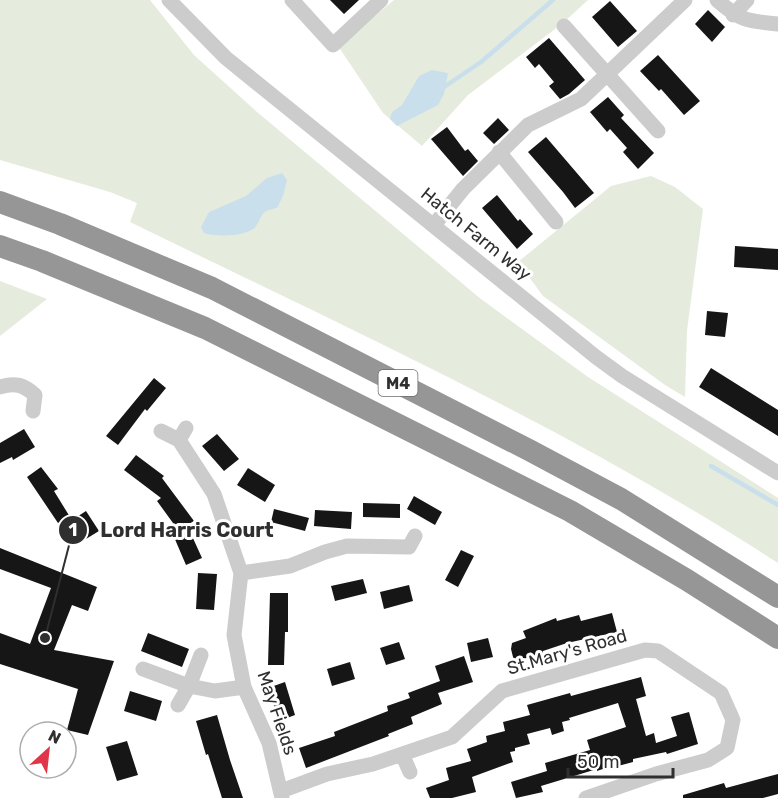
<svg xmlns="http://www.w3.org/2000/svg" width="778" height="798" viewBox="0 0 778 798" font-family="Rubik,sans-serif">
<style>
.green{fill:#e5ecdd}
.water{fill:#c9dfeb}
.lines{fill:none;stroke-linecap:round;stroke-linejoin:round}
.stream{stroke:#c9dfeb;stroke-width:4.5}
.building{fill:#161616}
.minor{stroke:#ccc;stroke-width:15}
.highway{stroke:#969696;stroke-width:22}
.labels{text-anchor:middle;stroke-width:6;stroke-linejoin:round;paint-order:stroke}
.shield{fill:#fff;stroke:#6d6d6d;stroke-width:1.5}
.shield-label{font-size:16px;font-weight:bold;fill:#2f2f2f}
.street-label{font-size:18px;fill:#2f2f2f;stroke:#fff}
.leader{fill:none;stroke:#2f2f2f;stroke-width:2}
.callout-dot{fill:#2f2f2f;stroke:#fff;stroke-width:2}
.mark-label{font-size:18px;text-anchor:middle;font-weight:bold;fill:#fff}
.callout-label{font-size:20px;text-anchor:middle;font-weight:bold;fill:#2f2f2f;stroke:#fff;stroke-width:6;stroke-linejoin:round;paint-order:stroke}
</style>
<rect width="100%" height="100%" fill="#fff"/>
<path class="green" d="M0,0H150L194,55L257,112L481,299L588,377L778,498V563C573,430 349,329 130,222L137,203L110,192L0,160Z
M394,0H588L563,23L468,95L422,146L383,113L338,46Z
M651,176L675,187L703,209L687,331L685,397L665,385L543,296L518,262L611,186Z
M0,281L47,299L0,336Z"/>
<path class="water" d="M432,70L448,73L444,94L438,105L397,126L390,119L392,112L402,105L419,76Z
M282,173L287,180L283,196L277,208C260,211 264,214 256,226C249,237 215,237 204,233L201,227L209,212L246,196L267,178Z"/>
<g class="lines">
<path class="stream" d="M444,87L481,62L553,0
M711,466L778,505"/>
</g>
<path class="building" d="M330,0H359L344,14Z
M610,1L637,31L618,47L592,17Z
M708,10L725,27L712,42L695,24Z
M549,38L585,80L569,94L560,99L549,86L554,82L539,64L535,68L526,57Z
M658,55L700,101L684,115L661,89L659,91L640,71Z
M608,97L624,115L621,118L654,153L638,169L623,152L627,148L610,129L607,132L590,112Z
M498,118L509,130L494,144L483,133Z
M447,127L465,151L468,149L478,161L463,176L431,139Z
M546,137L594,193L575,208L563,192L528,152Z
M497,195L518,221L520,219L533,234L517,249L482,208Z
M735,246L778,249V270L734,267Z
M707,311L728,313L725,337L705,335Z
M711,368L778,410V436L699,387Z
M154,378L166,388L147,411L145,409L118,445L106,436Z
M24,429L35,447L13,460L12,457L0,463V443Z
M217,434L239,459L224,471L202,446Z
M136,455L164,476L162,478L194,521L187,525L202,558L186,565L174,537L181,534L157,501L161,498L124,470Z
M41,467L58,489L54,491L70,517L58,523L27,477Z
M248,468L275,485L265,502L237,485Z
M414,496L442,512L435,525L407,509Z
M363,503L400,504V518L363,517Z
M274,509L309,518L305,531L271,522Z
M315,510L352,512L351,529L314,526Z
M86,511L99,531L81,542L69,522Z
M0,548L97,587L88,611L72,605L54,650L114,661L88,735L67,730L78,689L0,664V633L30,644L51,588L0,569Z
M461,550L474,556L458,587L445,580Z
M198,573L217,574L214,610L196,609Z
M363,579L367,593L335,601L331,586Z
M409,585L413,601L384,609L380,592Z
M270,593H288V632H285L284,665H268Z
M612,613L617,632L567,643L543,651V654L514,661L511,649L512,643L526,638L523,631L556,618L557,621L579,615L581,621Z
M148,633L189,649L182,667L141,651Z
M488,638L493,657L471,662L467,643Z
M399,642L405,659L386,665L380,648Z
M464,656L473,682L438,693L442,704L411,717L413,724L388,734L389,736L306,768L299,748L335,736L334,732L388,711L387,706L410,698L408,693L440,681L435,666Z
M350,662L355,679L332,686L327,669Z
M641,677L646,696L636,699L646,736L654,733L656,743L677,736L671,717L689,712L698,744L667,754L666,752L633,759V762L618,766L617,764L597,771V769L541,786L543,792L516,798L511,782L547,771L545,763L590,750L587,740L626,727L618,703L569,718L570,720L562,722L564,731L552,735L550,728L527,734L530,744L515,748V751L510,752L513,762L472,777L476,792L452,798H430L426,788L449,780L446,768L471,761L467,749L487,742L486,736L505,731L503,722L530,715L527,705L570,693L571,696Z
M285,682L295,715L279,721L268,688Z
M130,691L162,701L156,721L124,711Z
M217,715L230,760L243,798H222L208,754L206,755L196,721Z
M127,741L138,775L117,781L106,747Z
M778,774V794L763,798H683V795L724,783L726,788Z"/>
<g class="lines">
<path class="minor" d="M169,0L226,58L596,357L622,376L778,473
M292,0L333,45L381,0
M717,0C741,21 747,21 778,24
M733,15L747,0
M564,26L658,131
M499,152L556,222
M434,225L463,189L528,125L581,99L685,0
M0,387C15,382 24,385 35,395L33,411
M186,428L179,440L214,494L241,573L234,635L244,687L269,743L282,798
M161,431L179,440
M241,573L290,566L325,552L347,546L409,547L415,536
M201,655L189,686L215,691L244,687
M143,669L189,686L178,705
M402,754L410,772
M281,791L327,774L373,764L452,737L502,691L645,650L658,651L721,693L733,720L727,748L708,760L656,774L586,798"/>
<path class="highway" d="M0,202L60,224L212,288L529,450L621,499L778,597
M0,246L42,261L205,328L570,511L687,580L778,638"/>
</g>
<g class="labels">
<rect class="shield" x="378.5" y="370" width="39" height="26" rx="4.5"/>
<g class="shield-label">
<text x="398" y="389">M4</text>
</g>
<g class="street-label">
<text transform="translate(476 234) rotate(39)" y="6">Hatch Farm Way</text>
<text transform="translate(567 652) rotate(-16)" y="6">St.Mary's Road</text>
<text transform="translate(277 713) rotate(71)" y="6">May Fields</text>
</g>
</g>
<path class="leader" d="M45 638L73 530"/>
<g class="callout-dot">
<circle cx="45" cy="638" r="6"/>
<circle cx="73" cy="530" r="15"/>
</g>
<g class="mark-label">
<text x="73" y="536">1</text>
</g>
<g class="callout-label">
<text x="187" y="537">Lord Harris Court</text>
</g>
<g transform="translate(48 750) rotate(27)"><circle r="28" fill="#ffffff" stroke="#acacac" stroke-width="1.5"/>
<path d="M0-4.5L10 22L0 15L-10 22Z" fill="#e13549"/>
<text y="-9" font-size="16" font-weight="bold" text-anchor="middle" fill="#2f2f2f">N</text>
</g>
<path d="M568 768v9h105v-9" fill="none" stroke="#2f2f2f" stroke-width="3"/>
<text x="577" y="768" font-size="18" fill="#2f2f2f" stroke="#ffffff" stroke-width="4.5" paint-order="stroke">50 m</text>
</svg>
